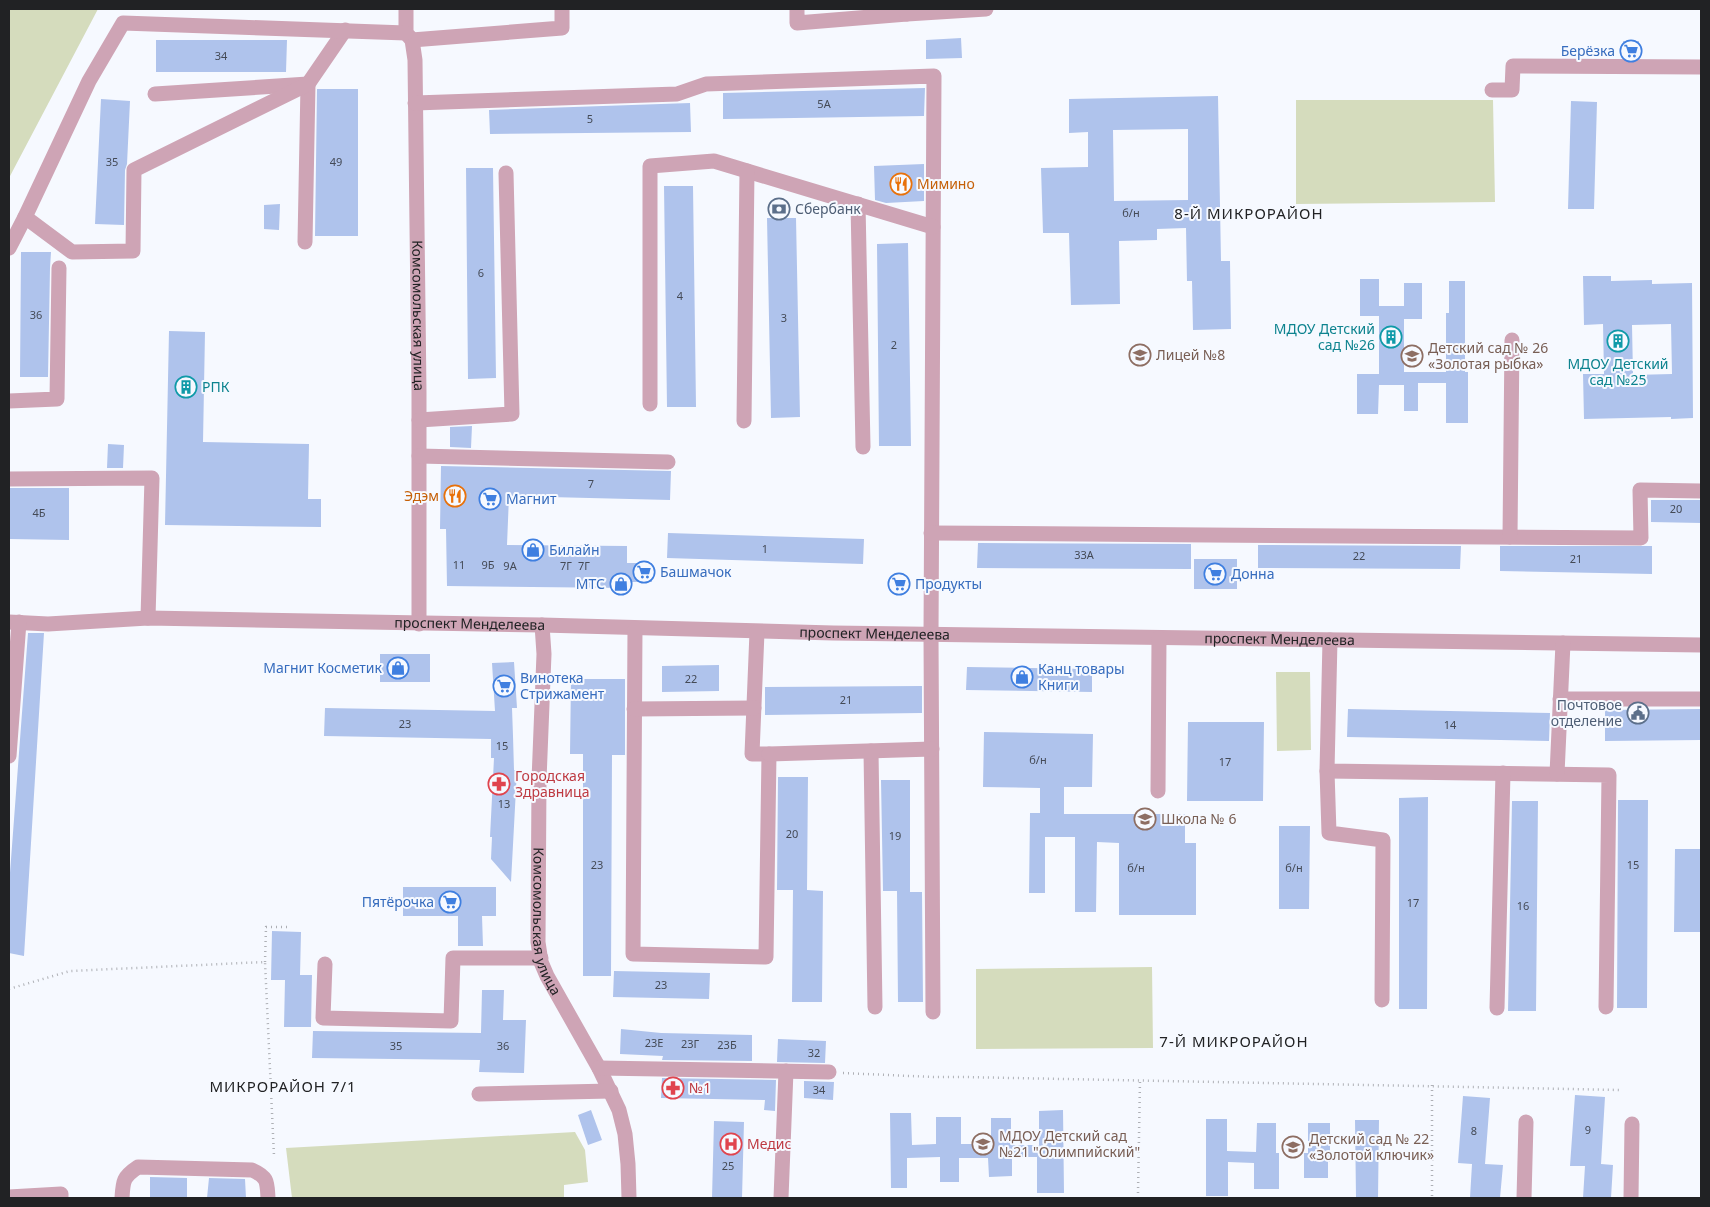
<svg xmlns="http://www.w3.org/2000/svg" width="1710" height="1207" viewBox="0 0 1710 1207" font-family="'Noto Sans',sans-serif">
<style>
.green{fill:#d5dcbd}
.building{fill:#afc3ec;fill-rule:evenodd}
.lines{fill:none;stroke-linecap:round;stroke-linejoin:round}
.path{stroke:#aeb0b5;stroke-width:2.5;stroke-dasharray:1 4;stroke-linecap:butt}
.minor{stroke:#cea4b5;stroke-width:15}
.labels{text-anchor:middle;stroke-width:4;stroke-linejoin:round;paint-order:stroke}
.number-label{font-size:11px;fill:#444a56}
.shop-label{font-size:14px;fill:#366cbe;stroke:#f6f9ff;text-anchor:start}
.food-label{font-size:14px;fill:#c56008;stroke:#f6f9ff;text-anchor:start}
.service-label{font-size:14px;fill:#4e5e75;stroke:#f6f9ff;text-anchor:start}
.street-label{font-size:14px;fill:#212224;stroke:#f6f9ff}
.culture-label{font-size:14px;fill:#0d838f;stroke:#f6f9ff;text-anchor:end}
.education-label{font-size:14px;fill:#785e54;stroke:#f6f9ff;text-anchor:start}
.health-label{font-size:14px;fill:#be3a42;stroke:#f6f9ff;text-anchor:start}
.neighbourhood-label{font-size:15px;letter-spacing:1px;fill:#212224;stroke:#f6f9ff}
</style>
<rect width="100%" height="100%" fill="#f6f9ff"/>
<path class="green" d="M9,9H98L9,178Z
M1296,100H1493L1495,202L1296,204Z
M1276,672H1310L1311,750L1277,751Z
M1152,967L1153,1048L976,1049V969Z
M575,1132L585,1150L588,1182L564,1185V1198H292L286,1148Z"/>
<path class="building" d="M961,38L962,58L926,59V40Z
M156,40H287L286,72H156Z
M1623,41H1639V57H1623Z
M925,88L924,116L723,119V93Z
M317,89H358V236H315Z
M1218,96L1221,261H1230L1231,329L1193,330L1192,281H1187L1186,228L1157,229V240L1119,241L1120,304L1071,305L1069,233H1043L1041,168L1088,167V132L1069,133V99ZM1188,129V200L1114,201L1113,130Z
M101,99L130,101L127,164L125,170L124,225L95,224Z
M1571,101L1597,102L1594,209H1568Z
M690,103L691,132L490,134L489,110Z
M924,164V201L886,203L875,200L874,166Z
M466,168H493L496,378L468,379Z
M664,186H693L696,407H667Z
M280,204L279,230L264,229V205Z
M767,218H796L800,417L771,418Z
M908,243L911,446H879L877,244Z
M21,252H51L50,268L48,377H20Z
M1583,276H1611V281L1652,280V284L1692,283L1693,418L1671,419V417L1584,419L1583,374H1604L1603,324L1584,325ZM1671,324L1672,374L1633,375L1632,325Z
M1360,279H1379V306H1404V283H1422V319H1404V372H1446V313H1449V281H1465V372H1468V423H1446V383H1418V411H1404V385H1379L1378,414H1357V374H1379V316H1360Z
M169,331L205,332L203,442L309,444L308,499H321V527L165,525Z
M472,426L471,448L450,447V427Z
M108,444L124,445L123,468H107Z
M441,466L671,471L670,500L509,496L507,545L627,546V563H652V582H627L628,588L447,586L446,529H440Z
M9,488H69V540L9,539Z
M1651,500H1701V523L1651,522Z
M668,533L864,539L863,564L667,558Z
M978,543L1191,544V569L977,568Z
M1258,545L1461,546L1460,569L1258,568Z
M1500,546H1652V574L1500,571Z
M1194,559H1237V589H1194Z
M28,633H44L24,956L9,953V886Z
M380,654H430V682H380Z
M514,662L517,708H512L513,736L514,770H517L511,882L491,859L492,837H490L494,758H491V739L324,736L325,708L495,711L492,663Z
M719,665V691L662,692V666Z
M967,667L1092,669V692L966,690Z
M571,679H625V755H612L611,976H583V754H570Z
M922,686V713L765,715V687Z
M1348,709L1550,713L1549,741L1347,737Z
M1701,709V740L1605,741V710Z
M1188,722H1264L1263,801H1187Z
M984,732L1093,734L1092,787H1064V814H1185V843H1196V915H1119V843L1097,842L1096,912H1075V837H1045V893H1029L1030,813H1040V788L983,787Z
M778,777H808L807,890L823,891L822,1002H792L793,890H777Z
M881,780H910V892H922L923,1002H898L897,891H883Z
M1428,797L1427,1009H1399V798Z
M1618,800H1648L1647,1008H1617Z
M1512,801H1538L1536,1011H1508Z
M1279,826H1310L1309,909H1279Z
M1675,849H1701V932H1674Z
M403,887H496V916H482L483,946H458V916H403Z
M272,931L301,932L300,975H312L311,1027H284L285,980H271Z
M614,971L710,973L709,999L613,997Z
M482,990H504L503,1020H526L524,1073L479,1072L480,1060L312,1058L313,1031L481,1033Z
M621,1029L661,1033L752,1035V1061L662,1060L663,1056L620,1054Z
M778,1039L826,1041L825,1063L777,1062Z
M662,1078L776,1080L775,1111L764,1110L765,1100L661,1098Z
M804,1081L834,1082L833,1100L804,1098Z
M1575,1095L1605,1097L1601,1164L1613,1165L1611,1198H1583L1585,1166H1570Z
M1463,1096L1490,1098L1485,1164L1503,1165L1500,1198H1470L1472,1164L1458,1163Z
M591,1110L602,1140L588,1145L578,1115Z
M1063,1110L1064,1193H1037V1157H1012V1176L989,1177L988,1158H959V1182H940V1157L907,1158V1188H891L890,1113H911L912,1145L936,1144V1117H961V1144H991V1118H1011V1145H1039V1111Z
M1206,1119H1227V1151L1256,1152L1257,1123H1276V1153H1279V1189H1254V1163L1228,1162V1196H1206Z
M1355,1120H1379L1378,1198H1356Z
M714,1121L744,1122L742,1198H712Z
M1308,1123H1330V1162H1328V1178H1304V1153H1308Z
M150,1177L187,1178V1198H150Z
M209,1178L245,1179L246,1198H207Z"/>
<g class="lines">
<path class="path" d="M265,962L266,927H288
M9,989L70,971L265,962L274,1156
M843,1073L933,1077H963L1620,1090
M1432,1085V1198
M1138,1193L1140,1080"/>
<g class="minor">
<path id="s1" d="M406,9V33L412,40L415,60L419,392V624"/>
<path d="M797,9V23L907,14"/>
<path d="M906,9L907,14L986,9"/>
<path d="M412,40L562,28V9"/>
<path d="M1492,90H1512L1513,66L1701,67"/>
<path d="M155,94L308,84L305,242"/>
<path d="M415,103L677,94L706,84L934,76L931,635L933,1012"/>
<path d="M858,204L863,447"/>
<path d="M25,217L72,252L133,251L134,170L308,84L345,30"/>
<path d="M9,248L25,217L89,81L123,23L406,33"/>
<path d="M9,401L57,399L59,268"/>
<path d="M650,404V166L714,161L933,227"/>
<path d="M419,420L512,414L506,173"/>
<path d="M744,421L747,171"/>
<path d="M419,456L668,462"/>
<path d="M9,479L152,478L148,618"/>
<path d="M931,533L1641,538L1640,490L1701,491"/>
<path d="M1510,537L1512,340"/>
<path id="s2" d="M9,622L48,624L148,618L542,625L833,633L1701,645"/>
<path id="s3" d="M542,625L544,654L539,780L538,942L541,962L547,976L599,1068L619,1110L625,1134L628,1164L629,1198"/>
<path d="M635,629L633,954L766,957L769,754H752L757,632"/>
<path d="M1330,640L1327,771L1609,775L1606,1007"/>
<path d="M1560,699H1701"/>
<path d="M634,709L754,708"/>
<path d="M871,751L875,1007"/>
<path d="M769,754L932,749"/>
<path d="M9,756L19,622"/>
<path d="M1327,771L1329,833L1383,840L1382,1000"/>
<path d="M1557,774L1563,643"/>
<path d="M1158,791L1159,638"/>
<path d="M325,964L323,1018L451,1021L453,958H541"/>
<path d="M1497,1008L1503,773"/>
<path d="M599,1068L829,1072"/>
<path d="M479,1094L611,1091"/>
<path d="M9,1197L61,1194V1198"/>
<path d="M122,1198C123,1181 123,1177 138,1167L252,1170C268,1177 267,1182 268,1198"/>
<path d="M781,1198L786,1071"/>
<path d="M1524,1198L1526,1122"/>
<path d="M1631,1198L1632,1124"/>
</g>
</g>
<defs>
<g id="supermarket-ring" transform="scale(1.125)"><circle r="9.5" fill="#f6f9ff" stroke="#3f7fe0" stroke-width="1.5"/><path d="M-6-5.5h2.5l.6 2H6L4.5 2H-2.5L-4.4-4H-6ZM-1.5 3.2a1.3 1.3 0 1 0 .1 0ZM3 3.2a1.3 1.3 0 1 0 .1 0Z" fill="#3f7fe0"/></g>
<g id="restaurant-ring" transform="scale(1.125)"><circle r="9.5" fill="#f6f9ff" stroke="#e8710a" stroke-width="1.5"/><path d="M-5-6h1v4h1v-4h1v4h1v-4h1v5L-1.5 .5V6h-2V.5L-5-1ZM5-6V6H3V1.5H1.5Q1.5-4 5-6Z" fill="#e8710a"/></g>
<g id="bank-ring" transform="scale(1.125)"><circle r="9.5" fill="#f6f9ff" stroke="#5c6f8a" stroke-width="1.5"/><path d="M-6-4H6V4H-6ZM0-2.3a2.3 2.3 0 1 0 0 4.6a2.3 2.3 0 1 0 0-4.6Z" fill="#5c6f8a"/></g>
<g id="building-ring" transform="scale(1.125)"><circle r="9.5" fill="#f6f9ff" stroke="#0f9aa8" stroke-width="1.5"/><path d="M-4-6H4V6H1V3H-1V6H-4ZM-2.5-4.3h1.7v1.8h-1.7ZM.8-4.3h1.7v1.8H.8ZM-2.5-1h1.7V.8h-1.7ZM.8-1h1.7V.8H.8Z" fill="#0f9aa8"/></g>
<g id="school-ring" transform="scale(1.125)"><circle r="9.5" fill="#f6f9ff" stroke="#8d6e63" stroke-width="1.5"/><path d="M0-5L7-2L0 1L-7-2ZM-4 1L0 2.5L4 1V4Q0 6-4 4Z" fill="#8d6e63"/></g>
<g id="shop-ring" transform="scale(1.125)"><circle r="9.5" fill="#f6f9ff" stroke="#3f7fe0" stroke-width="1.5"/><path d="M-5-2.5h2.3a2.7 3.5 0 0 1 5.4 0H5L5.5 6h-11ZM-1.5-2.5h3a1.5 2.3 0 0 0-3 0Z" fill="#3f7fe0"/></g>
<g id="civic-ring" transform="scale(1.125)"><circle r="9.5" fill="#f6f9ff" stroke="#5c6f8a" stroke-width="1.5"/><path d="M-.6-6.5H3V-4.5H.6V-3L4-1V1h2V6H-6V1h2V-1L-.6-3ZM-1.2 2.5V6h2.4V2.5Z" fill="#5c6f8a"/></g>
<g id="pharmacy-ring" transform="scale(1.125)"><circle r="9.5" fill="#f6f9ff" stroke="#e0444e" stroke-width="1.5"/><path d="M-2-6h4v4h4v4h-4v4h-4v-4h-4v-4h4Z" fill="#e0444e"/></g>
<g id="hospital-ring" transform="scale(1.125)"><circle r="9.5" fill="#f6f9ff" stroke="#e0444e" stroke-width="1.5"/><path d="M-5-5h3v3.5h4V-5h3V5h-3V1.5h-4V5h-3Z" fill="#e0444e"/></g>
</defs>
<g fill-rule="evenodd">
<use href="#supermarket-ring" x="1631" y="51"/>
<use href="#restaurant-ring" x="901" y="184"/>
<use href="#bank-ring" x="779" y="209"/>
<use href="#building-ring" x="1391" y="337"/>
<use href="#building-ring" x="1618" y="341"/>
<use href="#school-ring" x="1140" y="355"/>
<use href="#school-ring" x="1412" y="356"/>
<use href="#building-ring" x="186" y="387"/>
<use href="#restaurant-ring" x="455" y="496"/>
<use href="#supermarket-ring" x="490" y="499"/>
<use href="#shop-ring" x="533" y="550"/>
<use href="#supermarket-ring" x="644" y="572"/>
<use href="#supermarket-ring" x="1215" y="574"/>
<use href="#shop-ring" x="621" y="584"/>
<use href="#supermarket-ring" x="899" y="584"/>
<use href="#shop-ring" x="398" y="668"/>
<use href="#shop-ring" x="1022" y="677"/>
<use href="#supermarket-ring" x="504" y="686"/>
<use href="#civic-ring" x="1638" y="713"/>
<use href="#pharmacy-ring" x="499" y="784"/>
<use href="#school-ring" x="1145" y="819"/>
<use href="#supermarket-ring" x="450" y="902"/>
<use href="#pharmacy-ring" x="673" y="1088"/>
<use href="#hospital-ring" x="731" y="1144"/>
<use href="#school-ring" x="983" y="1144"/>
<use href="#school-ring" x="1293" y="1147"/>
</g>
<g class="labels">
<g class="number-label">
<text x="221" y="60">34</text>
<text x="824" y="108">5А</text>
<text x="590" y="123">5</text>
<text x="112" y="166">35</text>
<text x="336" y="166">49</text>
<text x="1131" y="217">б/н</text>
<text x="481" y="277">6</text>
<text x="680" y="300">4</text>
<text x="36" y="319">36</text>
<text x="784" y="322">3</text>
<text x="894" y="349">2</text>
<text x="591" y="488">7</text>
<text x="1676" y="513">20</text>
<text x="39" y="517">4Б</text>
<text x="765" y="553">1</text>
<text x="1084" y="559">33А</text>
<text x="1359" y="560">22</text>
<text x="1576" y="563">21</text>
<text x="459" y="569">11</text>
<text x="488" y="569">9Б</text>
<text x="510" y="570">9А</text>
<text x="566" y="570">7Г</text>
<text x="584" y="570">7Г</text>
<text x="691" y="683">22</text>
<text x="846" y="704">21</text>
<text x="405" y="728">23</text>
<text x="1450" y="729">14</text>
<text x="502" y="750">15</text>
<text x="1038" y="764">б/н</text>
<text x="1225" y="766">17</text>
<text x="504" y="808">13</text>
<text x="792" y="838">20</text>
<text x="895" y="840">19</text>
<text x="597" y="869">23</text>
<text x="1633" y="869">15</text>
<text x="1136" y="872">б/н</text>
<text x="1294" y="872">б/н</text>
<text x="1413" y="907">17</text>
<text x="1523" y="910">16</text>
<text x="661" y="989">23</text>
<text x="654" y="1047">23Е</text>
<text x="690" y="1048">23Г</text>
<text x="727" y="1049">23Б</text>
<text x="396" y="1050">35</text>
<text x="503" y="1050">36</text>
<text x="814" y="1057">32</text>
<text x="819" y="1094">34</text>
<text x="1588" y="1134">9</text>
<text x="1474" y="1135">8</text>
<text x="728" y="1170">25</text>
</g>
<g class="shop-label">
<text x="1615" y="56" text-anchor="end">Берёзка</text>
<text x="506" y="504">Магнит</text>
<text x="549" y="555">Билайн</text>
<text x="660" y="577">Башмачок</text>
<text x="1231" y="579">Донна</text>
<text x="605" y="589" text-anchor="end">МТС</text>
<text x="915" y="589">Продукты</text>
<text x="382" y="673" text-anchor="end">Магнит Косметик</text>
<text x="1038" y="674">Канц товары<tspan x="1038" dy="16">Книги</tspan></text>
<text x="520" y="683">Винотека<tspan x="520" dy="16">Стрижамент</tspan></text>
<text x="434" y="907" text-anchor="end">Пятёрочка</text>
</g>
<g class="food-label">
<text x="917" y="189">Мимино</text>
<text x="439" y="501" text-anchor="end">Эдэм</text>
</g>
<g class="service-label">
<text x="795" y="214">Сбербанк</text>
<text x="1622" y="710" text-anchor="end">Почтовое<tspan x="1622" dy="16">отделение</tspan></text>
</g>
<g class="street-label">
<text dy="5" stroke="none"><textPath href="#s1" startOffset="309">Комсомольская улица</textPath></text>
<text dy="5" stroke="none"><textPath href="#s2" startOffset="461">проспект Менделеева</textPath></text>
<text dy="5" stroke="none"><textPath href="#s2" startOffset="866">проспект Менделеева</textPath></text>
<text dy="5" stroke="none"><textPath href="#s2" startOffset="1271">проспект Менделеева</textPath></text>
<text dy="5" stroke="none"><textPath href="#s3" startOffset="298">Комсомольская улица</textPath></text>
</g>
<g class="culture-label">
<text x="1375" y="334">МДОУ Детский<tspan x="1375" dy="16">сад №26</tspan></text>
<text x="1618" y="369" text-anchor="middle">МДОУ Детский<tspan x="1618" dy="16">сад №25</tspan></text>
<text x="202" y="392" text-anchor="start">РПК</text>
</g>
<g class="education-label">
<text x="1428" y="353">Детский сад № 26<tspan x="1428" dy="16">«Золотая рыбка»</tspan></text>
<text x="1156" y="360">Лицей №8</text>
<text x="1161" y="824">Школа № 6</text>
<text x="999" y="1141">МДОУ Детский сад<tspan x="999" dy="16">№21 "Олимпийский"</tspan></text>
<text x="1309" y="1144">Детский сад № 22<tspan x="1309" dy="16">«Золотой ключик»</tspan></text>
</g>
<g class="health-label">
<text x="515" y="781">Городская<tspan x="515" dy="16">Здравница</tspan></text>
<text x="689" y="1093">№1</text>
<text x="747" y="1149">Медис</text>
</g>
<g class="neighbourhood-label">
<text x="1249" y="219">8-Й МИКРОРАЙОН</text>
<text x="1234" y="1047">7-Й МИКРОРАЙОН</text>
<text x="283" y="1092">МИКРОРАЙОН 7/1</text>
</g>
</g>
<rect width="1710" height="1207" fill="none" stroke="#212224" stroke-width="20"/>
</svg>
